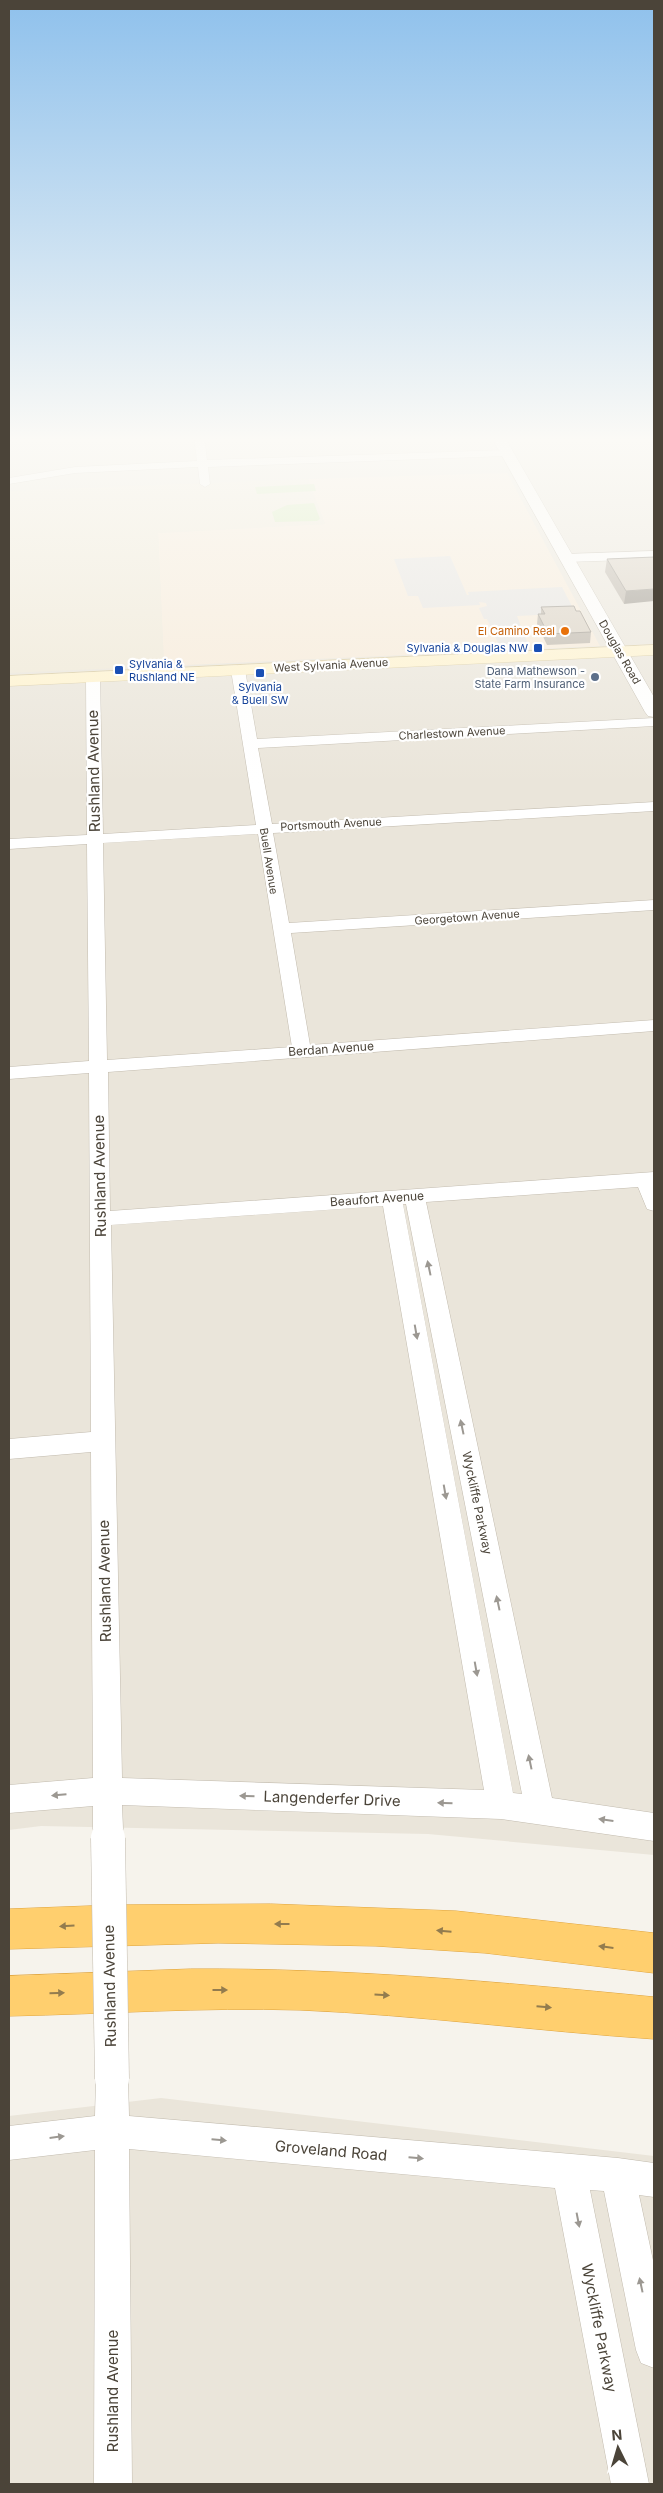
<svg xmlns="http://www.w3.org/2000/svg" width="663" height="2493" viewBox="0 0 663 2493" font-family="Inter,sans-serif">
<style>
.residential{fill:#eae5da}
.commercial{fill:#f7ead8}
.education{fill:#efe8d6}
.green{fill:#d2eab5}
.parking{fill:#e5e3e0}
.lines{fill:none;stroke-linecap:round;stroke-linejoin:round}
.minor-casing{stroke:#c2bbae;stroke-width:1}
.tertiary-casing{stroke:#c2bbae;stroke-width:1}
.secondary-casing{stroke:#d6c79b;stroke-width:1}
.motorway-casing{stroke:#e0a43c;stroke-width:1}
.minor{fill:#fff;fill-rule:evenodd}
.tertiary{fill:#fff;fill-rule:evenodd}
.secondary{fill:#fff3cd;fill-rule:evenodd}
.motorway{fill:#ffcf6e;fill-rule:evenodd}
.minor-bridge-far1-casing{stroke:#c2bbae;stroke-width:27;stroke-linecap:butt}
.minor-bridge-casing{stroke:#c2bbae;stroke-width:35;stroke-linecap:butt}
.minor-bridge-far1{stroke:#fff;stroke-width:26}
.minor-bridge{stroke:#fff;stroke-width:34}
.wall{fill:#bab2a6}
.shaded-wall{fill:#979187}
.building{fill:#d8cfc1;stroke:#979187}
.oneway{fill:#9c9892}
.oneway2{fill:#937c4e}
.food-dot{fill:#e8710a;stroke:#fff;stroke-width:2}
.transit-dot{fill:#1a4fb4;stroke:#fff;stroke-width:2}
.service-dot{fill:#5c6f8a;stroke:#fff;stroke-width:2}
.labels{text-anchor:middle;stroke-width:4.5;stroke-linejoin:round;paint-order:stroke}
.far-food-label{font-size:11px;fill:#c56008;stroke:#fff;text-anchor:end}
.far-transit-label{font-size:11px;fill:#164399;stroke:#fff;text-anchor:end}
.far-street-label{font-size:11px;fill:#4b4439;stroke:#fff}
.far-service-label{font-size:11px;fill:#4e5e75;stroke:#fff;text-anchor:end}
.street-label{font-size:12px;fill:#4b4439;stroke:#fff}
.near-street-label{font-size:15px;fill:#4b4439;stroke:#fff}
</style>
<rect width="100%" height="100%" fill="#f6f3ec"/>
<path class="residential" d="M9,436H654V1855L428,1834L41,1826L9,1830Z
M161,2098L654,2156V2484H9V2116Z"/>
<path class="commercial" d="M507,473L600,646L164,666L158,533L325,524L308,479Z"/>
<path class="education" d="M308,479L325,524L158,533L164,666L9,673V491Z"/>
<path class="green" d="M314,484L316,491L257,494L255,487Z
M314,503L320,519L317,521L275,522L272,512L287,505Z"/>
<path class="parking" d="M450,556L467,595H469L468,592L562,587L574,610L559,614L517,616L528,644L499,645L487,619H484L479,608L487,606L486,603L479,602L480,605L423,608L418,596H408L394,559Z"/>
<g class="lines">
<g class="minor-casing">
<path id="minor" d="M9,436H25L9,440Z
M194,436H204L207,460L506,450L511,453L506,456L208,467L210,484L205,487L200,484L198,467L75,473L9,484V478L75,467L197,461Z
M654,551V559L567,562L561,558L567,554Z
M238,666L245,670L257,739L654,718V726L258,748L272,824L654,802V811L273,833L289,923L654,900V910L291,933L310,1045L654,1020V1031L108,1072L110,1211L654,1172V1211L647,1209L638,1187L426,1202L552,1798L654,1813V1841L501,1819L122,1805L123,1829L118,1839L108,1843L98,1839L93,1829V1806L9,1813V1785L93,1778L91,1452L9,1459V1439L91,1432L89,1073L9,1079V1067L89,1061L87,844L9,849V839L87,835L86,677L93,673L100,677L103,834L256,825L231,670ZM258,834L292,1047L107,1060L103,843ZM403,1204H406L522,1794L513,1793ZM383,1206L484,1790L122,1778L111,1225Z
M112,2063L124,2067L128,2079L129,2116L618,2158L654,2163V2197L639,2195L654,2265V2368L641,2363L636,2350L604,2191L590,2190L649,2484H611L555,2188L129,2149L132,2484H94L95,2150L9,2160V2126L95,2116L96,2079L100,2067Z"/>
</g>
<g class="tertiary-casing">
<path id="tertiary" d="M491,436H504L654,697V717L648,716L645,712Z"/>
</g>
<g class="secondary-casing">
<path id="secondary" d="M654,645V655L9,686V676Z"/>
</g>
<g class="motorway-casing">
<path id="motorway" d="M271,1904L456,1911L654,1933V1973L485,1953L376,1946L218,1943L9,1949V1909L114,1905Z
M191,1969C346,1968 500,1982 654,1997V2039C536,2031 418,2015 300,2010C203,2007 106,2014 9,2016V1976Z"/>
</g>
<use href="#minor" class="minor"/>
<use href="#tertiary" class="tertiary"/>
<use href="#secondary" class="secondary"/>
<use href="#motorway" class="motorway"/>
<g class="minor-bridge-far1-casing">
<path id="minor-bridge-far1" d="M108,1829V1839"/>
</g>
<g class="minor-bridge-casing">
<path id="minor-bridge" d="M108,1838L112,2079"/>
</g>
<use href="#minor-bridge-far1" class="minor-bridge-far1"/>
<use href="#minor-bridge" class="minor-bridge"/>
</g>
<path class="wall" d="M654,557L624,604L605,572L607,559Z
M541,607L576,611L591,632L590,643L547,645L537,624L538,614H541Z"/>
<path class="shaded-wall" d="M654,589V601L624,604L626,591Z"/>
<path class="building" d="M654,557V589L626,591L607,559Z
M574,606L576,611H580L591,632L548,634L538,614H545L541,607Z"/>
<defs><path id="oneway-solid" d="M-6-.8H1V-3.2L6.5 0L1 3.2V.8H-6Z" transform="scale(1.25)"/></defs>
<g class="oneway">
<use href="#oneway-solid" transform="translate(429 1268) rotate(-102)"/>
<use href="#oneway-solid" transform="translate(416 1332) rotate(80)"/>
<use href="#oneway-solid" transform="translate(462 1427) rotate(-102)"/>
<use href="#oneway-solid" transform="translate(445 1492) rotate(80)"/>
<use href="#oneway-solid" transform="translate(498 1603) rotate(-102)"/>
<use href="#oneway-solid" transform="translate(476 1669) rotate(80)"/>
<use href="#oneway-solid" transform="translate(530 1762) rotate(-102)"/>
<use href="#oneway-solid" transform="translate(59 1795) rotate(175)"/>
<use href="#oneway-solid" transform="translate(247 1796) rotate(-178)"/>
<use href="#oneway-solid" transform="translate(445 1803) rotate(-178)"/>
<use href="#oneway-solid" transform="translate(606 1820) rotate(-172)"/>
<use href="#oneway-solid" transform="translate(57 2137) rotate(-7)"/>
<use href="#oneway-solid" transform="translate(219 2140) rotate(5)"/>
<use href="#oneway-solid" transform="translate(416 2158) rotate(5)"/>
<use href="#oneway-solid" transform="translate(578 2220) rotate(79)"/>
<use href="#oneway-solid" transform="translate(641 2285) rotate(-102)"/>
</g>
<g class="oneway2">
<use href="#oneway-solid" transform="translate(282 1924) rotate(-180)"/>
<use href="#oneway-solid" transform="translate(67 1926) rotate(177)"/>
<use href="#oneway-solid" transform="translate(444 1931) rotate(-175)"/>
<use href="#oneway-solid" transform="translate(606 1947) rotate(-173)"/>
<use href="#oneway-solid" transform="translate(220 1990)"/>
<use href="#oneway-solid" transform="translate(57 1993) rotate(-2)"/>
<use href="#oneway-solid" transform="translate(382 1995) rotate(3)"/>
<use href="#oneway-solid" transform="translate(544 2007) rotate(5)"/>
</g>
<linearGradient id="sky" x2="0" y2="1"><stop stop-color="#8fc1ec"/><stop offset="0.56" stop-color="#fbfaf6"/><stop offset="1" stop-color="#fbfaf6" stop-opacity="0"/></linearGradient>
<rect width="663" height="785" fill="url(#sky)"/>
<circle class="food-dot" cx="565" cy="631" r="5"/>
<g class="transit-dot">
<rect x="533" y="643" width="10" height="10" rx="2.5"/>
<rect x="114" y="665" width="10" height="10" rx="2.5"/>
<rect x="255" y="668" width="10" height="10" rx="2.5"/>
</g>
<circle class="service-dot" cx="595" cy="677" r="5"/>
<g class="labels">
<g class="far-food-label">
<text x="555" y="635">El Camino Real</text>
</g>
<g class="far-transit-label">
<text x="528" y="652">Sylvania &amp; Douglas NW</text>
<text x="129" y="668" text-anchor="start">Sylvania &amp;<tspan x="129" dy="13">Rushland NE</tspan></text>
<text x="260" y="691" text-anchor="middle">Sylvania<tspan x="260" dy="13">&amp; Buell SW</tspan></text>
</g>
<g class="far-street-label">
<text transform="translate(620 652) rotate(60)" y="4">Douglas Road</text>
<text transform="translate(331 665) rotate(-3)" y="4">West Sylvania Avenue</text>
<text transform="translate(452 733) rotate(-3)" y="4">Charlestown Avenue</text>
<text transform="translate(331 824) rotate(-3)" y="4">Portsmouth Avenue</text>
<text transform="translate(269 861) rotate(81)" y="4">Buell Avenue</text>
<text transform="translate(467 917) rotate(-4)" y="4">Georgetown Avenue</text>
</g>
<g class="far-service-label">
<text x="585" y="675">Dana Mathewson -<tspan x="585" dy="13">State Farm Insurance</tspan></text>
</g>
<g class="street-label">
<text transform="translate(331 1049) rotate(-4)" y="4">Berdan Avenue</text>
<text transform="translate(377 1199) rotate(-4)" y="4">Beaufort Avenue</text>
<text transform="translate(477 1503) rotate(78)" y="4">Wyckliffe Parkway</text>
</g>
<g class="near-street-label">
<text transform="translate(94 771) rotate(-91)" y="5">Rushland Avenue</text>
<text transform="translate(100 1176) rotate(-91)" y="5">Rushland Avenue</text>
<text transform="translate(105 1581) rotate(-91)" y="5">Rushland Avenue</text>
<text transform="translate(332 1799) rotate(2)" y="5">Langenderfer Drive</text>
<text transform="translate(110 1986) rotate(-91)" y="5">Rushland Avenue</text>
<text transform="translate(331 2151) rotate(5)" y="5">Groveland Road</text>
<text transform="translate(599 2328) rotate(79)" y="5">Wyckliffe Parkway</text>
<text transform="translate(113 2391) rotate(-90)" y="5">Rushland Avenue</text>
</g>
</g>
<rect width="663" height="2493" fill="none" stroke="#4b4439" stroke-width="20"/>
<g transform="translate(618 2448) rotate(355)" stroke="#ffffff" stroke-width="4" paint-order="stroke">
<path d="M0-4L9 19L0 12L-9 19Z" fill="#4b4439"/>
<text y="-8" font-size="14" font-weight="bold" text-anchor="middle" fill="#4b4439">N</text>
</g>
</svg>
